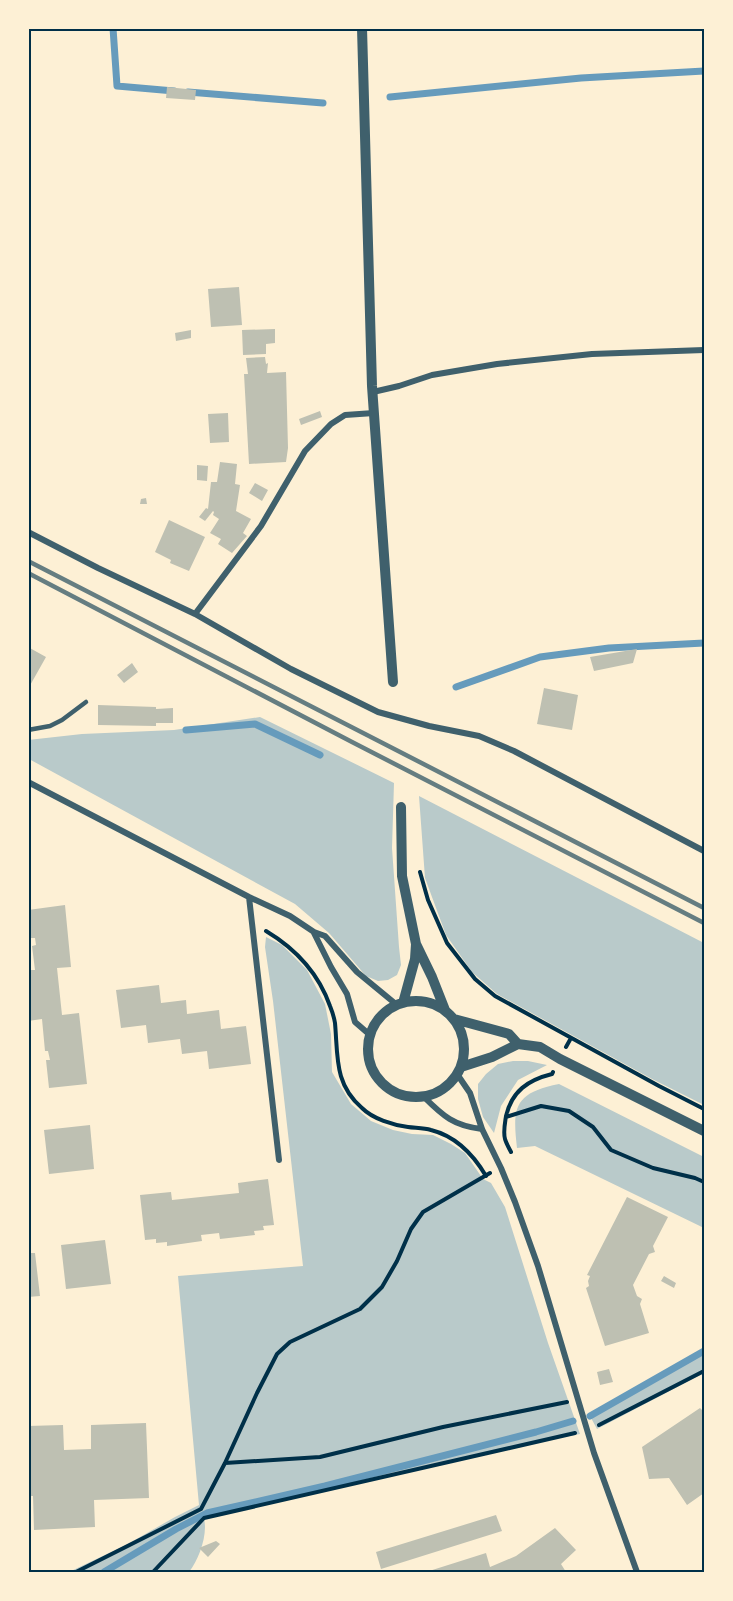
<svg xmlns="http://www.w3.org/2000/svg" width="733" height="1601" viewBox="0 0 733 1601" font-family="Barlow,sans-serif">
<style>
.green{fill:#b9caca}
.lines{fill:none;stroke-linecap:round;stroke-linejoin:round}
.stream{stroke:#669bbc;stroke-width:7}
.building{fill:#bec0b2}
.path{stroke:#003049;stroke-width:4}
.service{stroke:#3f606c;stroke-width:4.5}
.minor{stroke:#3f606c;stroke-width:6}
.tertiary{stroke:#3f606c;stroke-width:10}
.rail{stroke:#657d81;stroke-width:4.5}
.neatline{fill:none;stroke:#003049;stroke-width:2}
</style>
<rect width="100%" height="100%" fill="#fdf0d5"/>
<path class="green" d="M260,717L394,783L392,848L399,947L401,965L397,975L388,980L378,981L366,976L329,933L295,904L29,759L28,740L82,734L174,730Z
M419,796L704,943V1105L652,1079L497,994L472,972L446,935L425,878Z
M266,937L282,945L307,970L325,1004L331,1034L332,1072L351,1104L371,1121L393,1130L412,1134L433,1135L451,1144L465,1153L483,1179L491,1183L505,1207L548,1343L580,1434L543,1441L204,1519C208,1534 199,1560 189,1572H69L126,1545L175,1517L199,1505L178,1276L303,1266L273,1001L265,947Z
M513,1061H528L547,1065L518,1080L501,1106L494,1133L483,1117L478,1099V1084L486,1074L498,1064Z
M559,1084L704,1157V1228L535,1146L517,1148C512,1106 515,1093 559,1084Z
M704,1351V1373L597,1429L590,1416Z"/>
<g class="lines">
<path class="stream" d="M113,28L117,86L174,91
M188,92L323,103
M390,97L581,78L704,71
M456,687L540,657L609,648L704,643
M186,730L255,724L320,755
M590,1416L704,1351
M104,1572L176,1529L207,1513L325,1486L536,1432L573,1421"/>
</g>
<path class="building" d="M167,87L196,90L195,100L166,98Z
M239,287L242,325L211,327L208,289Z
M275,329V343L266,344V354L243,355L242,330Z
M191,330V338L176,341L175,333Z
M265,357L266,364L268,363L267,373L286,372L288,448L286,462L249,464L244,374H248L246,358Z
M320,411L322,417L301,425L299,419Z
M228,413L229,442L210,443L208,414Z
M220,462L237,464L235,484L240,485L236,511L251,519L243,533L247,536L232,553L218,544L221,539L210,533L219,519L213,515L214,512L213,511L205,521L199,517L206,508L208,509L211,482H217Z
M197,465L208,466L207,481L197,480Z
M255,483L268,490L262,501L249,493Z
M146,498L147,504H140L141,499Z
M169,520L205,537L189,571L170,563L171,560L155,552Z
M28,647L46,657L28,689Z
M637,649L633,663L594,671L590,657Z
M132,663L138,672L124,683L117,675Z
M544,688L578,695L572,730L537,724Z
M98,705L156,707V709L173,708V723H156V726L98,725Z
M65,905L71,967L57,968L62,1015L79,1013L87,1084L49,1088L46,1060H50L48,1051H45L42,1019L28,1021V970H35L32,946L36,945L35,938H31L28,910Z
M159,985L161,1003L186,1000L187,1014L219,1010L221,1029L246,1026L251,1064L209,1069L207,1051L182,1054L180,1039L148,1043L146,1025L121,1028L116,990Z
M90,1125L94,1169L49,1174L44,1130Z
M268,1179L274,1225L263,1226L264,1230L254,1231L255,1235L220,1239L219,1233L201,1235L202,1241L167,1246V1242L156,1243V1239L145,1240L140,1195L171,1192L172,1200L239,1193L238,1183Z
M627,1197L668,1217L653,1246L655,1252L649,1254L633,1285L637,1296L642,1299L640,1304L649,1333L605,1346L586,1288L589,1286L588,1281L590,1276L587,1275Z
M105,1240L111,1284L66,1289L61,1245Z
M28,1253H35L40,1296L28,1297Z
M664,1276L676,1283L674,1288L661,1281Z
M609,1369L613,1382L600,1385L597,1372Z
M700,1408L704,1412V1493L687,1505L669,1478L649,1479L642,1447Z
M146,1423L149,1498L94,1500L95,1527L34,1530L33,1496H28V1426L63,1425L64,1450L91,1449V1425Z
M496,1515L502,1531L381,1569L376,1552Z
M555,1528L576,1550L561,1564L566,1572H492L491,1570L483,1572H426L486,1553L490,1567L516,1556Z
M216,1541L220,1544L208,1557L199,1548Z"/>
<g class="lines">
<path class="path" d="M420,872L428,900L447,943L475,979L495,996L659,1086L704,1109
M266,931C296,949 318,972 330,1006C332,1011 334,1017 335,1023C338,1056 334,1084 362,1108C373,1119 393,1125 408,1127C415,1128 424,1128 431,1130C455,1136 473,1154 486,1176
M566,1047L571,1038
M506,1117L541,1106L569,1111L593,1127L611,1150L653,1168L695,1178L704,1182
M511,1152C509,1148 506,1143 505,1139C503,1132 505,1123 506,1116C512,1091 528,1080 552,1074L553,1072
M599,1425L704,1371
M225,1463L320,1457L443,1427L567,1402
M76,1572L201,1509L225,1463L257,1393L277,1354L290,1342L360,1309L382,1287L397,1261L411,1229L423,1212L490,1173
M153,1572L204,1518L575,1433"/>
<path class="service" d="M28,730L50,726L62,720L86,702"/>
<path class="minor" d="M373,392L399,386L432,375L497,364L592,354L704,350
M374,413L345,415L331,424L305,451L261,526L195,614L291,669L378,712L429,726L479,736L514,751L704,851
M28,532L98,568L195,614
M28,782L249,897L290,916L314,932L325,936L357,972L397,1005
M249,897L279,1160
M314,933L331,967L347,994L355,1022L370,1035
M457,1074L470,1093L482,1129L501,1168L515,1202L538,1266L594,1453L637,1572
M424,1097C443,1116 454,1126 482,1129"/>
<path class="tertiary" d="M362,28L372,386L393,682
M401,807L402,876L416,944L432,977L445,1010
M368 1049a48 48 0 1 1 96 0a48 48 0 1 1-96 0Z
M403,1003L415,959L416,944
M454,1019L509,1034L518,1044
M461,1067L492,1057L518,1044L540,1047L560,1059L704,1131"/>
<path class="rail" d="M28,561L704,908
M28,573L352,742L704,923"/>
</g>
<rect width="733" height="1601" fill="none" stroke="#fdf0d5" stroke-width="60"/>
<rect x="30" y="30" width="673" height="1541" class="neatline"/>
</svg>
